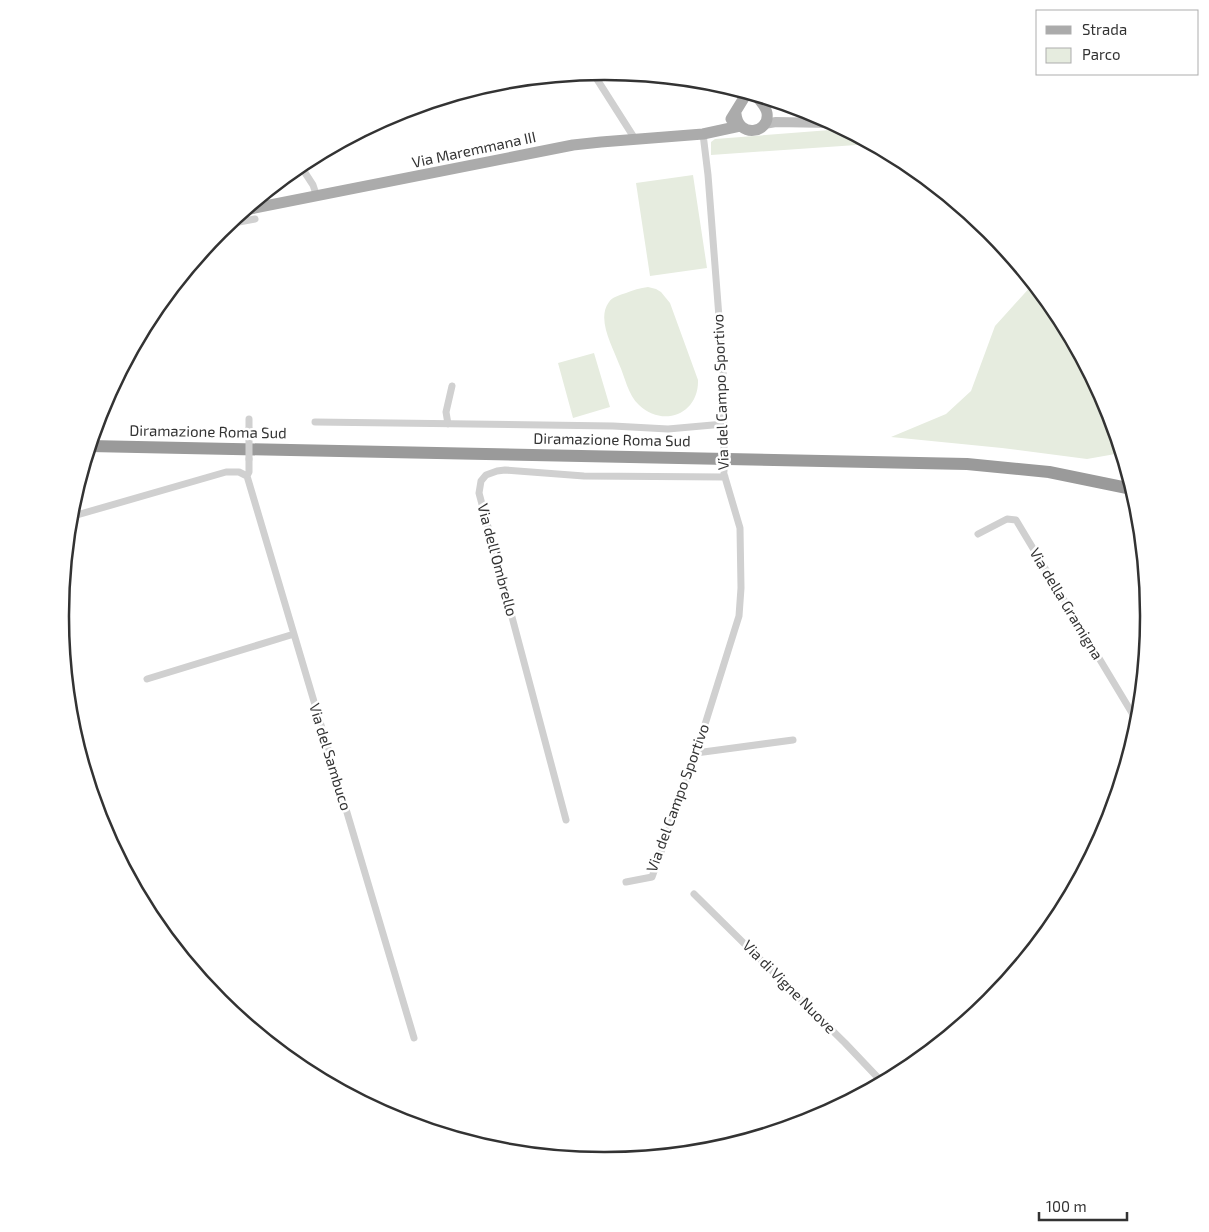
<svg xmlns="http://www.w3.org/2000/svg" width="1209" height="1232" viewBox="0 0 1209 1232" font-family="'Exo 2',sans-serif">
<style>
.green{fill:#e6ecdf}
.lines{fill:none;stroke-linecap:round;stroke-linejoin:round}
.street{stroke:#d0d0d0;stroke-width:7}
.secondary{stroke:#bdbdbd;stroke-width:10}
.primary{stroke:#ababab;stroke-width:11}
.highway{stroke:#9a9a9a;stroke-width:12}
.street-bridge{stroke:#d0d0d0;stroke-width:7}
.labels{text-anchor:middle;stroke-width:5;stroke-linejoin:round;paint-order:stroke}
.street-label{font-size:15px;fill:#333;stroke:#fff}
.rim{fill:none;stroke:#333;stroke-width:2.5}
</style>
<rect width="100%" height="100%" fill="#fff"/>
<path class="green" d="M843,129L871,144L711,155V142L715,139Z
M693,175L707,268L650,276L636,183Z
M1033,284L1057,314L1108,408L1121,453L1087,459L1002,448L891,437L946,414L971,391L995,326Z
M648,287L656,289L661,292L670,303L698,380C699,414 663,428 639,405C628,395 625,377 619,364C613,347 596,319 609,302C612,297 620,295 626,293C633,290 640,288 648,287Z
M594,353L610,407L573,418L558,363Z"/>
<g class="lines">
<path class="street" d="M593,73L635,139
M703,134L708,175L723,369L724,441
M300,165L313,185L317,197
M228,224L255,219
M249,419V429
M315,422L613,426L668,429L724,424
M448,424L446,412L452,386
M247,476L414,1038
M247,476L249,472V459
M70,517L226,472H239L247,476
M978,534L1007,519L1016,520L1138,723
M147,679L294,634
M696,753L793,740
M566,820L479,493L481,481L486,475L497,471L505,470L584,476L725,477
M626,882L652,877L696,753L739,616L741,588L740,528L724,474
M694,894L845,1043L882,1082"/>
<path class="secondary" d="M764,124L776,122L831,123"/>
<path class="primary" d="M736,114C738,138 770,134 767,113C766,106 760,102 757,96
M731,119L747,93
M245,210L573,145L601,142L703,134L740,126"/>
<path class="highway" d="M90,446L967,464L1049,472L1132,489"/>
<path class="street-bridge" d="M249,429V459
M724,471V441"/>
</g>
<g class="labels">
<g class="street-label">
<text transform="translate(474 150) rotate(-12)" y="5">Via Maremmana III</text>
<text transform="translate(721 392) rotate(-92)" y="5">Via del Campo Sportivo</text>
<text transform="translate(208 432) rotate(1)" y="5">Diramazione Roma Sud</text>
<text transform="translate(612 440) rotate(1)" y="5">Diramazione Roma Sud</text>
<text transform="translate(497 560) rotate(75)" y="5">Via dell'Ombrello</text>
<text transform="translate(1066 604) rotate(59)" y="5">Via della Gramigna</text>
<text transform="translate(330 757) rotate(73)" y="5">Via del Sambuco</text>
<text transform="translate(678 798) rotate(-70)" y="5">Via del Campo Sportivo</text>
<text transform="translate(789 987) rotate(45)" y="5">Via di Vigne Nuove</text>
</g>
</g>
<path d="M0 0H1209V1232H0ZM604 80H605A535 535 0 0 1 1140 615V617A535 535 0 0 1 605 1152H604A535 535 0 0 1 69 617V615A535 535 0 0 1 604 80Z" fill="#fff" fill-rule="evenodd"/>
<path class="rim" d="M604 80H605A535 535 0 0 1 1140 615V617A535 535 0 0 1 605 1152H604A535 535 0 0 1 69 617V615A535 535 0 0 1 604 80Z"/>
<rect x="1036" y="10" width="162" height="65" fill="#ffffff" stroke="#adadad"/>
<rect x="1046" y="26" width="25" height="8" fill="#ababab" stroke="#adadad"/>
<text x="1082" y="35" font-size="15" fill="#333333">Strada</text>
<rect x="1046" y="48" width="25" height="15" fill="#e6ecdf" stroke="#adadad"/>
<text x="1082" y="60" font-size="15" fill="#333333">Parco</text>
<path d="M1039 1212v8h88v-8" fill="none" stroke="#333333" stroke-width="2.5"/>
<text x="1046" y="1212" font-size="15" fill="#333333" stroke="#ffffff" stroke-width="4" paint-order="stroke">100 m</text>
</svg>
